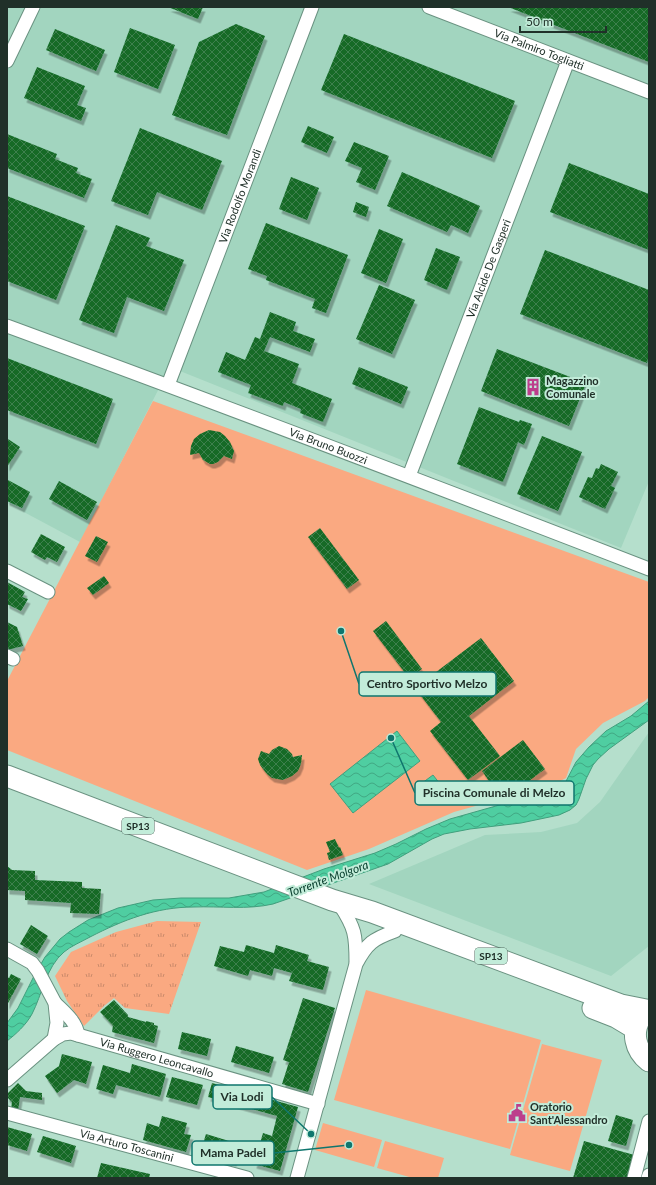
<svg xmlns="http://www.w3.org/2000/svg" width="656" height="1185" viewBox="0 0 656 1185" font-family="Lato,sans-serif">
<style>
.built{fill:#a2d5bf}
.park{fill:url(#park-tufts)}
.pitch{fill:#faa981}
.water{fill:url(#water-waves);stroke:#419f7d}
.building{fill:url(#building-cross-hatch);filter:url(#shadow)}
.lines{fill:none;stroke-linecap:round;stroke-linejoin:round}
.minor-casing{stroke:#6a9281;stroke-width:15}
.primary-casing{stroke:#6a9281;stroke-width:23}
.minor{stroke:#fff;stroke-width:13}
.primary{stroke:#fff;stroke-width:21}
.labels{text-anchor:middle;stroke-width:4;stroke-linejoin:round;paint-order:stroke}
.shield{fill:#c2ecd9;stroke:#51685e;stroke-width:1}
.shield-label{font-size:10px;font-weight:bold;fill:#203029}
.street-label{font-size:11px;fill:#203029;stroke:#c2ecd9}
.poi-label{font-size:11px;font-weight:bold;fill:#203029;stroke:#c2ecd9;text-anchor:start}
.water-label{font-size:12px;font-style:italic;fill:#0d4332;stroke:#c2ecd9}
.leader{fill:none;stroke:#0f766e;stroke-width:1.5}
.callout-dot{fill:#0f766e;stroke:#c2ecd9;stroke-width:1.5}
.callout{fill:#c2ecd9;stroke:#0f766e;stroke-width:1.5}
.callout-label{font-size:12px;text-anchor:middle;font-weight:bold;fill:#203029}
</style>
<defs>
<pattern id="park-tufts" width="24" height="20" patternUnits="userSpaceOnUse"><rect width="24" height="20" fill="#faa981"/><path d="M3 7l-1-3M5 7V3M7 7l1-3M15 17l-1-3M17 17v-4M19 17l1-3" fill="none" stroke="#ca8a6a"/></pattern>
<pattern id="water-waves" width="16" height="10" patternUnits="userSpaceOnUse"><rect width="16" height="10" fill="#4fcea1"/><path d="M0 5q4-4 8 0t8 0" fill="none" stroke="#41a883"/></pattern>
<pattern id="building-cross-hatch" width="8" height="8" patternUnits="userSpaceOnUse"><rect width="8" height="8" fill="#136b27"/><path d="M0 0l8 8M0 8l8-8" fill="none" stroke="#3d804d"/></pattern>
<filter id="shadow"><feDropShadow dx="2.5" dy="4.5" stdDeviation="0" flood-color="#0004"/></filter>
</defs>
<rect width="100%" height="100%" fill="#b5dfcc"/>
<path class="built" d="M7,7H649V481L621,548L170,367L80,542L7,503Z
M649,732V946L611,976L369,884L485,835L541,832L577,823L600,802Z"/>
<path class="park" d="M157,921L201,922L169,1014L125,1008L114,998L104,1006L84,1026L67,1001L55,976L71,952L116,932Z"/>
<path class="pitch" d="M153,401L649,582V697L645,701L603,723L576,749L566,778L534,795L497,800L454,812L369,849L307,870L7,750V681Z
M366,990L541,1040L510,1149L334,1100Z
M542,1044L602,1060L570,1171L510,1155Z
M323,1123L382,1140L374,1167L315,1150Z
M385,1141L444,1158L438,1178H413L377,1168Z"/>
<path class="water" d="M649,701V720L609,749L598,759L593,765L586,779L579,799L576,805L570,810L559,815L521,823L470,829L444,834L432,839L388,864L273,904C247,910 220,906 194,907C156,907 123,920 90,937C81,942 71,946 64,952C46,967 42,995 32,1014C26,1025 16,1034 7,1041V1023L18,1008L34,976L45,957L60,939L69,932L88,920L118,908L153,900L181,898H229L264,892L324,869L375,853L396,844L426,829L450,819L503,804L529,803L548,799L556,795L563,787L576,762L589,747L606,731L631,716Z
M397,731L420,761L353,813L330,784Z
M433,775L444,789L429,800L418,786Z"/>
<path class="building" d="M168,7H203L198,19Z
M508,7H649V62Z
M236,24L265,36L227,135L172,115L199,42Z
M130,28L175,45L158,89L114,72Z
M55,29L105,50L96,71L46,50Z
M344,34L515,101L492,158L321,90Z
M37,67L85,86L77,105L86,108L81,121L24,98Z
M308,126L334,137L327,153L301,142Z
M140,128L222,161L202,210L157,192L148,215L111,201Z
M7,134L57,154L55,159L78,168L76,173L92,179L84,198L7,168Z
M354,142L389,156L375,190L356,182L362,168L345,161Z
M569,163L649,194V250L550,212Z
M402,172L480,206L468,233L451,225L447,232L387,206Z
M291,177L319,188L307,220L279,209Z
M7,196L85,226L56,300L7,281Z
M356,202L369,207L366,217L353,212Z
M266,223L348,255L326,313L312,308L315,299L266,280L267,276L248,269Z
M116,225L150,238L146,246L184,260L164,311L127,297L114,333L79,320Z
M379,229L403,239L386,283L361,273Z
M436,248L460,257L447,290L424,280Z
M545,250L649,290V357L647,363L520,314Z
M379,285L415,300L392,354L356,339Z
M270,312L296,322L293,331L315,339L310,352L270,337L264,351L299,364L292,383L332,399L323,422L300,413L301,409L284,402L283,406L248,393L251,385L218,372L226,352L245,360L255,337L260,339Z
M497,349L586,383L569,426L481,391Z
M7,358L113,399L96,444L7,410Z
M359,367L408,387L401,404L352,384Z
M479,407L519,422L520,420L532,424L524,445L518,442L503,482L457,464Z
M209,430L220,432L225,436L230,442L234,451L232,459L224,456L218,462L213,464H210L203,460L199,453L190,455L191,446L194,439L200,434Z
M542,436L582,452L558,511L517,494Z
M8,439L20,447L7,467V440Z
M601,464L618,472L611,486L615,488L605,509L579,497L588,477L592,478L596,468L599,469Z
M8,480L30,492L22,508L7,501V482Z
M59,481L97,502L87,520L49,499Z
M320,528L359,580L347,589L308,537Z
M41,534L65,547L57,562L47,557L45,560L31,552Z
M96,536L108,542L97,562L85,556Z
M104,576L109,583L93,595L87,588Z
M7,582L25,592L22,597L28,599L21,611L7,604Z
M386,621L422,669L409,678L373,631Z
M7,622L17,627L23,646L7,650Z
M481,638L514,681L469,716L500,756L468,780L430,731L441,722L415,688Z
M523,740L545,769L521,787L517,782L512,786L508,782L496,791L482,771Z
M279,746L287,749L292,754L293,757L302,755L301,764L298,771L292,776L283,780L272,778L267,774L260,765L258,759L261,751L269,754L272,750Z
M335,839L339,848L340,847L343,855L329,860L327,853L330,852L326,842Z
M7,866L12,870L35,871V880L82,882V888L101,889L99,914L70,913L71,903L25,900V891L7,890Z
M31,925L48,936L37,954L20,944Z
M246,945L274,953L276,945L309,955L307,961L329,967L323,990L289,981L292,973L274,968L272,976L250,970L248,976L214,966L220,946L244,952Z
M11,974L21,979L7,1005V977L9,978Z
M303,998L335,1008L308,1092L282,1084L289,1062L283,1060Z
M114,1000L128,1015V1017L146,1022V1021L154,1023V1025L158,1026L154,1043L112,1032L113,1026L100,1012Z
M182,1032L211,1039L207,1056L178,1049Z
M236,1046L274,1057L269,1073L231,1062Z
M62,1054L92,1062L86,1084L74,1080L57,1093L45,1076L59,1066Z
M132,1064L166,1074L160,1097L116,1085L113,1094L96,1089L103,1065L130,1073Z
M172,1077L203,1085L197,1105L166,1097Z
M18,1083L26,1091L42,1093V1100L20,1097L18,1111L11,1110L12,1102L7,1097V1094Z
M212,1083L298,1107L280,1171L254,1164L263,1133L272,1136L277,1116L208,1097Z
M616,1115L633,1120L626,1146L608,1141Z
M162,1116L187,1123L184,1134L191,1135L186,1152L143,1140L147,1123L159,1127Z
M7,1127L32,1134L27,1151L7,1145Z
M206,1134L239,1144L234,1162L200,1153Z
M43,1136L76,1146L71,1163L37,1152Z
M584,1141L638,1156L632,1178H573Z
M101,1163L150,1174L149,1178H97Z"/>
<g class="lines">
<g class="minor-casing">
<g id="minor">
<path id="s1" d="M429,7L649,92"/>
<path d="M7,61L33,7"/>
<path id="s2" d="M7,326C222,405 435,486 649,569"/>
<path id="s3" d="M168,385L312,7"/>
<path id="s4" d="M409,476L568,61"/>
<path d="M7,571L48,592"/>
<path d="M7,656L13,659"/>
<path d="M340,905C355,928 356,935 356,962"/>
<path d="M7,949L32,963L38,971L55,1003L57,1023L54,1039"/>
<path d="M55,1003C64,1012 76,1021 78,1035"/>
<path id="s5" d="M7,1080L54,1039L63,1034L71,1033L318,1104"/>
<path id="s6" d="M7,1113L247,1178"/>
<path d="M297,1178L356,964C367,943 373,939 395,931"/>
<path d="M634,1178L649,1121"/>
<path d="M648,1178L649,1175"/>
</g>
</g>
<g class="primary-casing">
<path id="primary" d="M7,776L332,900L372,912L621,1005L646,1010
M593,1008L616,1017L636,1029
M641,1017C631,1032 635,1050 649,1061"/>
</g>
<use href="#minor" class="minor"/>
<use href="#primary" class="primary"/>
</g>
<defs>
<g id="building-bare" transform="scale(1.38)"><path d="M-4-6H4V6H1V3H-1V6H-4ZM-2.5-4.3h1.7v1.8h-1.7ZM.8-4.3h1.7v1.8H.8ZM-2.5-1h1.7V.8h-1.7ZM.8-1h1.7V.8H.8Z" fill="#bc3e8c" stroke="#c2ecd9" stroke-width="2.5" paint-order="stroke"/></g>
<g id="civic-bare" transform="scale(1.38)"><path d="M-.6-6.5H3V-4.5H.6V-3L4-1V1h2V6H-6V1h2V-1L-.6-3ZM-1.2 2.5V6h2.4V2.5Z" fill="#bc3e8c" stroke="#c2ecd9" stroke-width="2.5" paint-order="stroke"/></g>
</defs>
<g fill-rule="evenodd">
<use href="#building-bare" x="533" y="387"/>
<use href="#civic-bare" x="517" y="1113"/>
</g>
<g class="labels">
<g class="shield">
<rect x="122" y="818" width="32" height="16" rx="3"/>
<rect x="475" y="948" width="32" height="16" rx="3"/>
</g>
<g class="shield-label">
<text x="138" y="830">SP13</text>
<text x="491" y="960">SP13</text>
</g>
<g class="street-label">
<text dy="4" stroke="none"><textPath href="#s1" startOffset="118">Via Palmiro Togliatti</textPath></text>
<text dy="4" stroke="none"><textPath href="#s3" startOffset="202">Via Rodolfo Morandi</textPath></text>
<text dy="4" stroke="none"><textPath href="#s4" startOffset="222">Via Alcide De Gasperi</textPath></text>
<text dy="4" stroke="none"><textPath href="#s2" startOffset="343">Via Bruno Buozzi</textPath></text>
<text dy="4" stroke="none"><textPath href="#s5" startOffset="170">Via Ruggero Leoncavallo</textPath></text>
<text dy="4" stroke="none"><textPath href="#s6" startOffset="124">Via Arturo Toscanini</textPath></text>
</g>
<g class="poi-label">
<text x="546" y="385">Magazzino<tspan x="546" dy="13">Comunale</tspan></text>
<text x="530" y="1111">Oratorio<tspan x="530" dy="13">Sant'Alessandro</tspan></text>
</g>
<g class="water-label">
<text transform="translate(328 879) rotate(-20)" y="4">Torrente Molgora</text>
</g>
</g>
<path class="leader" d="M341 631L359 684M391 738L415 793M311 1134L272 1097M349 1145L274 1153"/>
<g class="callout-dot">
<circle cx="341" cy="631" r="4"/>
<circle cx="391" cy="738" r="4"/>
<circle cx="311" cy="1134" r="4"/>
<circle cx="349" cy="1145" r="4"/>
</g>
<g class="callout">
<rect x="359" y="672" width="137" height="24" rx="4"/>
<rect x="415" y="781" width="159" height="24" rx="4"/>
<rect x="213" y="1085" width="59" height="24" rx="4"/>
<rect x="192" y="1141" width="82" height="24" rx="4"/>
</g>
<g class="callout-label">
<text x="427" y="688">Centro Sportivo Melzo</text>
<text x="494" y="797">Piscina Comunale di Melzo</text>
<text x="242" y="1101">Via Lodi</text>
<text x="233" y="1157">Mama Padel</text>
</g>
<rect width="656" height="1185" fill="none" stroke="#203029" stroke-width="16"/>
<path d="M520 26v6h86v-6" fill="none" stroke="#203029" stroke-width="2"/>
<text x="526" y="26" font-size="12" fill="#203029" stroke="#c2ecd9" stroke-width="3" paint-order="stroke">50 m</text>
</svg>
